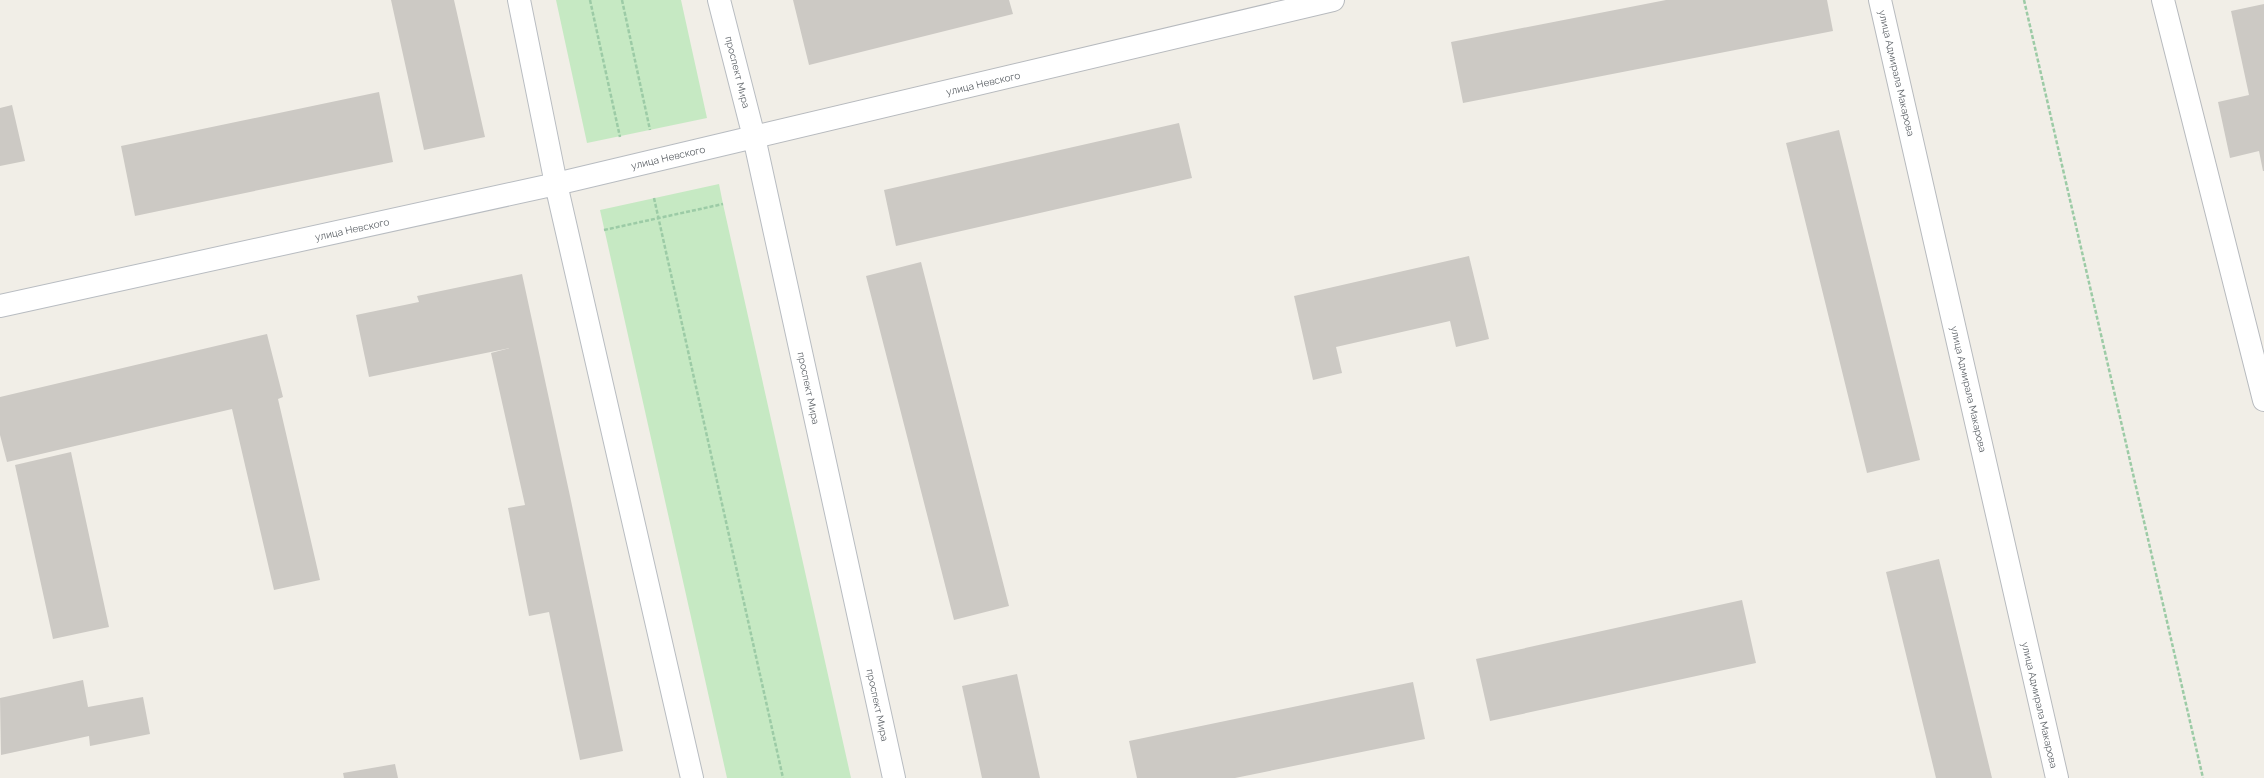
<svg xmlns="http://www.w3.org/2000/svg" width="2264" height="778" viewBox="0 0 2264 778" font-family="Raleway,sans-serif">
<style>
.green{fill:#c6e9c3}
.building{fill:#ccc9c4}
.lines{fill:none;stroke-linecap:round;stroke-linejoin:round}
.minor-casing{stroke:#b7babe;stroke-width:24}
.tertiary-casing{stroke:#b7babe;stroke-width:24}
.secondary-casing{stroke:#b8bcc1;stroke-width:24}
.path{stroke:#9ccba6;stroke-width:2.5;stroke-dasharray:4 2;stroke-linecap:butt}
.minor{stroke:#fff;stroke-width:22}
.tertiary{stroke:#fff;stroke-width:22}
.secondary{stroke:#fff;stroke-width:22}
.labels{text-anchor:middle;stroke-width:3.5;stroke-linejoin:round;paint-order:stroke}
.street-label{font-size:10px;fill:#5e6368;stroke:#fff}
</style>
<rect width="100%" height="100%" fill="#f1eee7"/>
<path class="green" d="M556,0H681L707,118L587,143Z
M719,184L723,204L851,778H727L600,210Z"/>
<path class="building" d="M391,0H454L485,137L424,150Z
M793,0H1009L1013,14L809,65Z
M1666,0H1827L1833,31L1463,103L1451,42Z
M2264,4V171H2263L2259,151L2230,158L2218,102L2249,95L2231,11Z
M379,92L393,162L135,216L121,146Z
M12,105L25,161L0,166V108Z
M1179,123L1192,178L896,246L884,190Z
M1839,130L1920,460L1867,473L1786,143Z
M1469,256L1489,339L1456,347L1450,321L1336,347L1342,373L1313,380L1294,296Z
M921,262L1009,606L954,620L866,276Z
M522,274L570,496L623,751L580,760L549,612L529,616L508,508L525,505L491,353L510,348L369,377L356,315L419,302L417,296Z
M267,334L283,397L278,399L320,580L274,590L232,409L7,462L0,435V397Z
M71,452L109,627L53,639L15,465Z
M1939,559L1992,778H1936L1886,572Z
M1742,600L1756,663L1490,721L1476,659Z
M1017,674L1040,778H982L962,686Z
M83,680L88,707L143,697L150,734L90,746L89,736L1,755L0,698Z
M1413,682L1425,739L1235,778H1137L1129,741Z
M395,764L398,778H344L343,773Z"/>
<g class="lines">
<g class="minor-casing">
<path id="minor" d="M2163,0L2264,400
M754,137L1333,0"/>
</g>
<g class="tertiary-casing">
<path id="tertiary" d="M1880,0L2057,778"/>
</g>
<g class="secondary-casing">
<path id="secondary" d="M519,0L556,184L692,778
M719,0L754,137L894,778
M0,306L556,184L754,137"/>
</g>
<path class="path" d="M590,0L620,137
M622,0L650,130
M2024,0L2203,778
M654,198L783,778
M604,230L723,204"/>
<use href="#minor" class="minor"/>
<use href="#tertiary" class="tertiary"/>
<use href="#secondary" class="secondary"/>
</g>
<g class="labels">
<g class="street-label">
<text transform="translate(738 72) rotate(76)" y="4">проспект Мира</text>
<text transform="translate(1897 73) rotate(77)" y="4">улица Адмирала Макарова</text>
<text transform="translate(983 83) rotate(-13)" y="4">улица Невского</text>
<text transform="translate(668 157) rotate(-13)" y="4">улица Невского</text>
<text transform="translate(352 229) rotate(-12)" y="4">улица Невского</text>
<text transform="translate(809 388) rotate(78)" y="4">проспект Мира</text>
<text transform="translate(1969 389) rotate(77)" y="4">улица Адмирала Макарова</text>
<text transform="translate(878 705) rotate(78)" y="4">проспект Мира</text>
<text transform="translate(2040 705) rotate(77)" y="4">улица Адмирала Макарова</text>
</g>
</g>
</svg>
